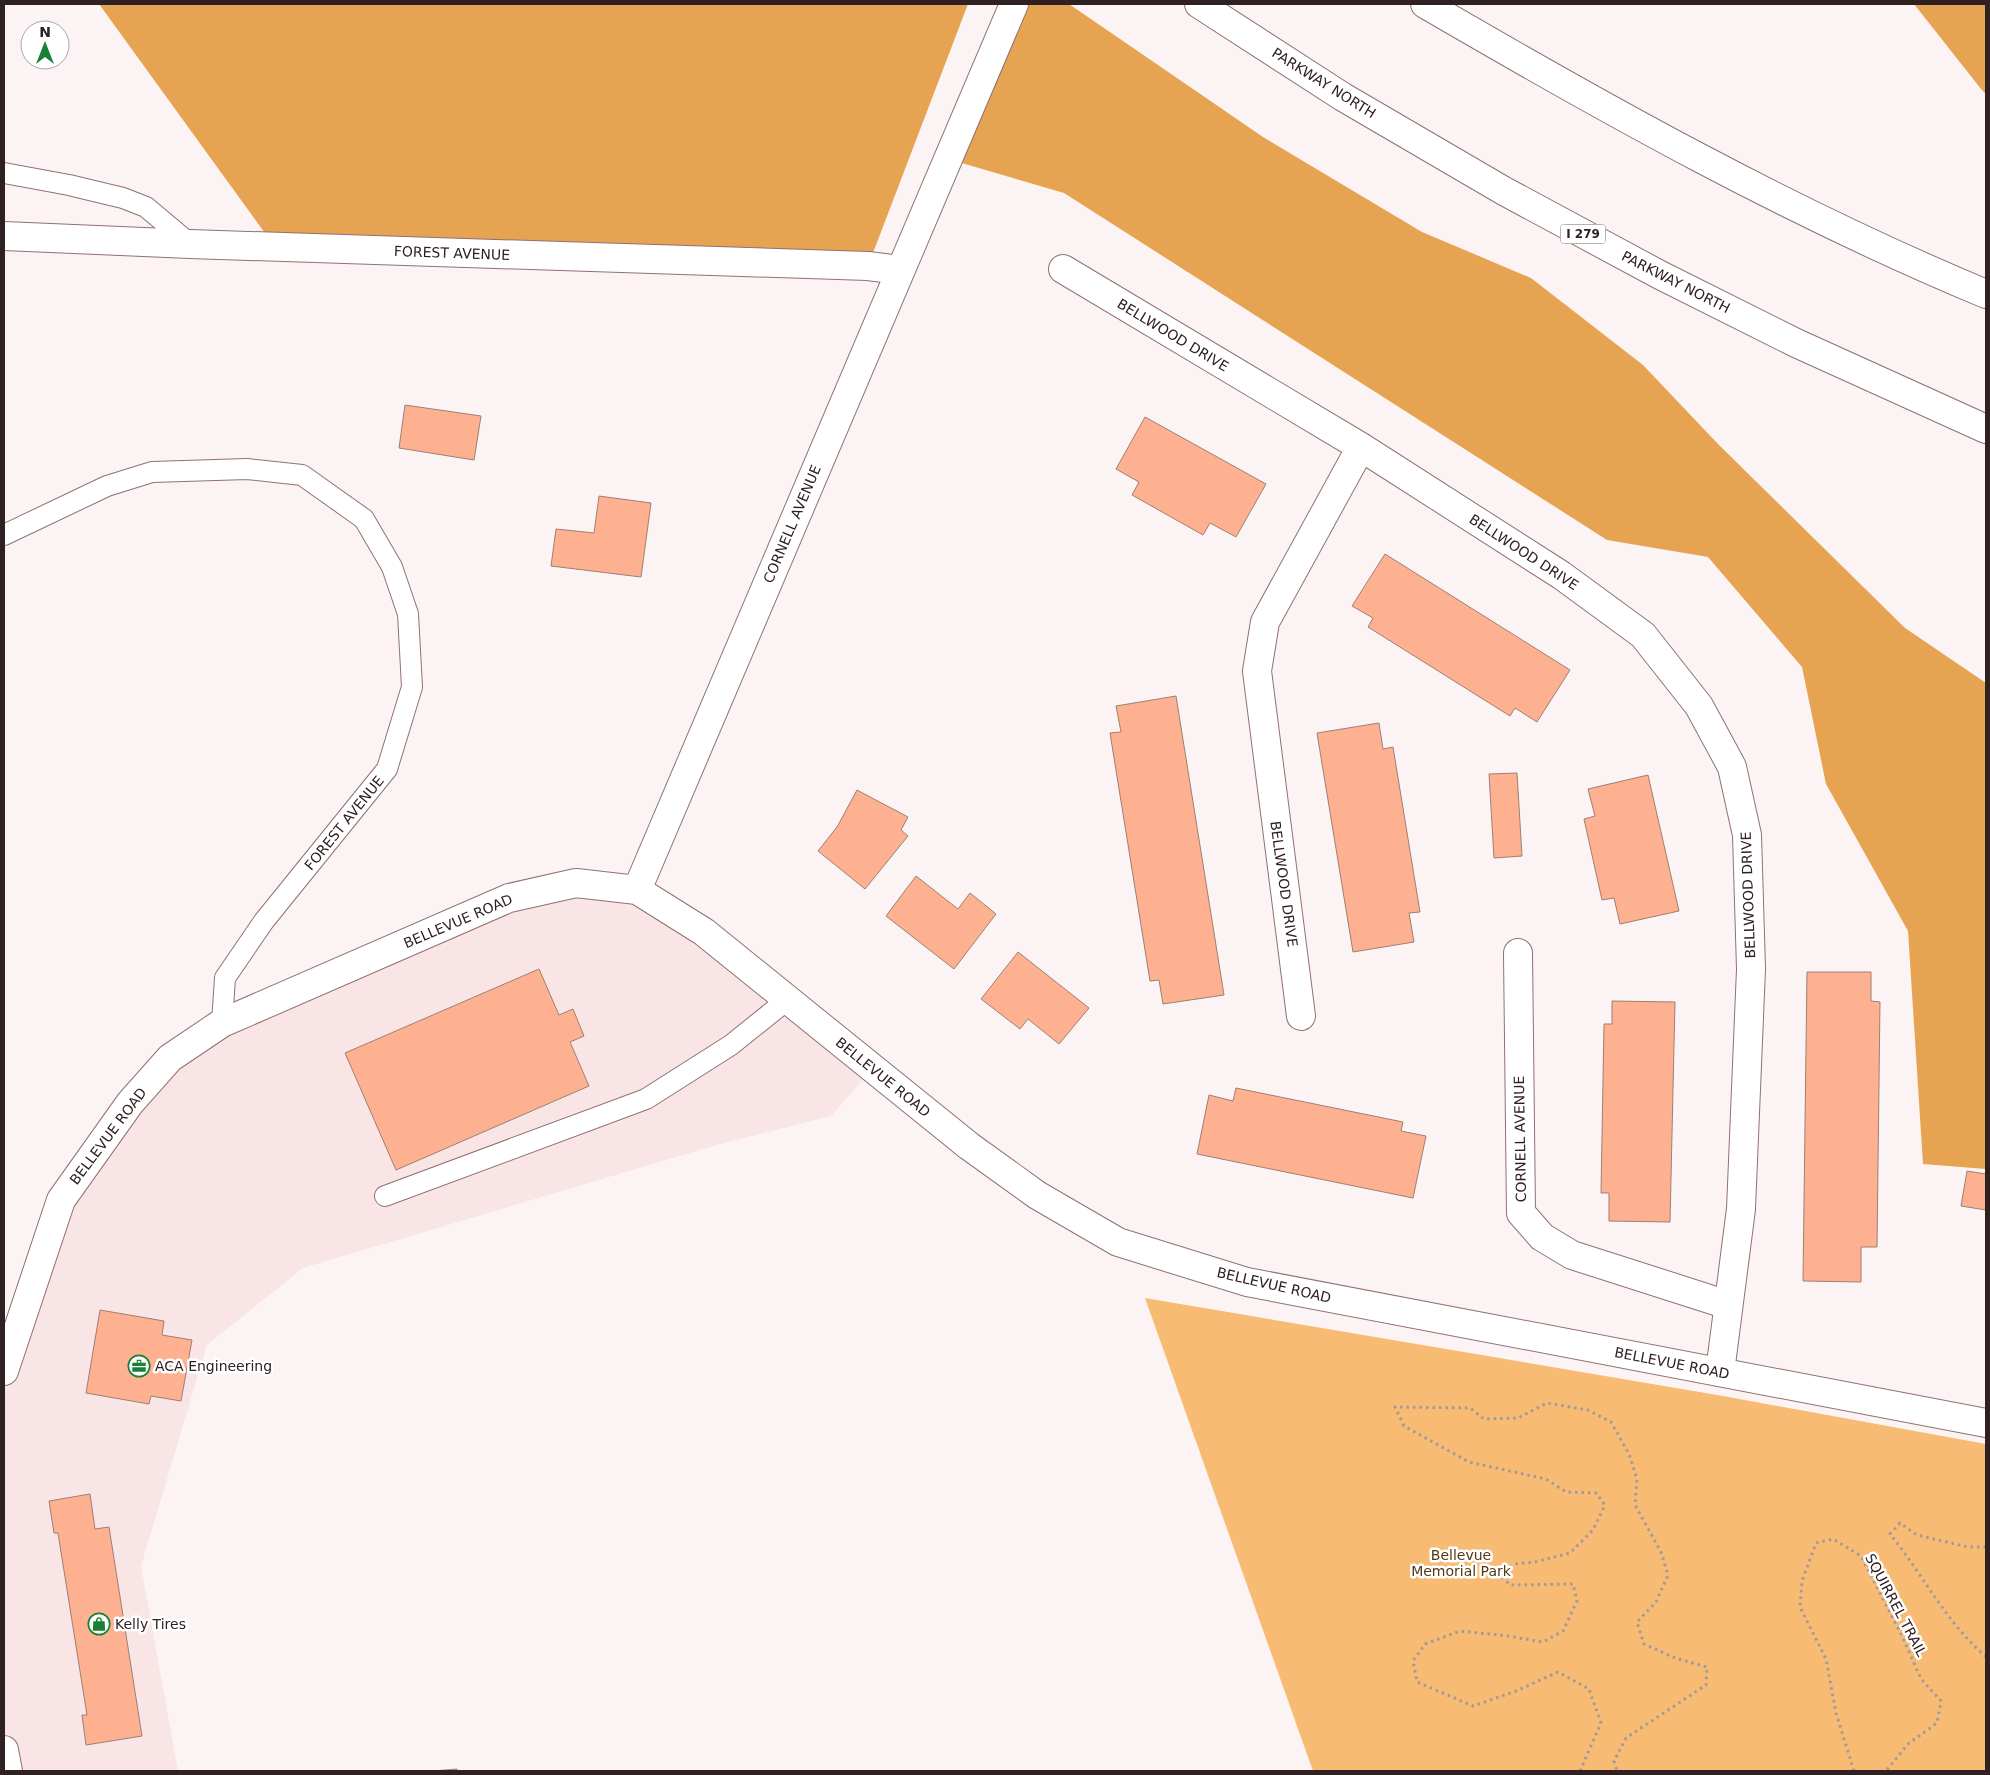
<svg xmlns="http://www.w3.org/2000/svg" width="1990" height="1775" viewBox="0 0 1990 1775" font-family="'DejaVu Sans',sans-serif">
<style>
.built{fill:#f9e5e5}
.green{fill:#f8bb74}
.forest{fill:#e6a452}
.building{fill:#fdb191;stroke:#9e7f72}
.lines{fill:none;stroke-linecap:round;stroke-linejoin:round}
.lane-casing{stroke:#927071;stroke-width:22}
.street-casing{stroke:#927071;stroke-width:30}
.secondary-casing{stroke:#927071;stroke-width:30}
.highway-casing{stroke:#927071;stroke-width:30}
.path{stroke:#a49999;stroke-width:3;stroke-dasharray:2.5 4;stroke-linecap:butt}
.lane{stroke:#fff;stroke-width:20}
.street{stroke:#fff;stroke-width:28}
.secondary{stroke:#fff;stroke-width:28}
.highway{stroke:#fff;stroke-width:28}
.labels{text-anchor:middle;stroke-width:5;stroke-linejoin:round;paint-order:stroke}
.shield{fill:#fff;stroke:#6d6464;stroke-width:1}
.shield-label{font-size:12px;font-weight:bold;fill:#2f2121}
.street-label{font-size:14px;fill:#2f2121;stroke:#fff}
.poi-label{font-size:14px;fill:#2f2121;stroke:#fff;text-anchor:start}
.park-label{font-size:14px;fill:#533816;stroke:#fff}
</style>
<rect width="100%" height="100%" fill="#fcf4f4"/>
<path class="built" d="M637,890L872,1069L831,1116L720,1144L303,1268L207,1345L141,1566L178,1771H8L4,1750V1371L61,1200L170,1058L509,898Z"/>
<path class="green" d="M1145,1298L1723,1396L1986,1444V1771H1313Z"/>
<path class="forest" d="M99,4H968L868,266L275,247Z
M1014,4H1069L1263,137L1422,232L1531,278L1643,365L1718,444L1905,628L1986,683V1169L1923,1164L1908,931L1826,784L1802,667L1708,557L1607,540L1064,193L948,159Z
M1914,4H1986V94L1981,89Z"/>
<path class="building" d="M405,405L481,416L474,460L399,448Z
M1145,417L1266,484L1236,537L1210,523L1203,535L1132,495L1139,482L1116,469Z
M599,496L651,503L641,577L551,566L556,529L594,533Z
M1385,554L1570,670L1537,722L1515,708L1510,716L1368,627L1373,618L1352,606Z
M1176,696L1224,995L1163,1004L1159,980L1150,981L1110,733L1121,732L1116,706Z
M1379,723L1383,749L1393,747L1420,912L1409,913L1414,942L1353,952L1317,733Z
M1517,773L1522,856L1494,858L1489,774Z
M1648,775L1679,911L1620,924L1614,898L1602,900L1584,819L1595,816L1588,789Z
M857,790L908,817L901,830L908,836L865,889L818,851L837,827Z
M916,876L958,909L970,893L996,914L954,969L886,916Z
M1018,952L1089,1008L1059,1044L1028,1019L1020,1029L981,999Z
M539,969L559,1015L573,1009L584,1036L570,1042L589,1086L396,1170L345,1053Z
M1807,972H1871V1001L1880,1002L1877,1247H1861V1282L1803,1281Z
M1612,1001L1675,1002L1670,1222L1609,1221V1193H1601L1604,1024H1612Z
M1236,1088L1403,1122L1401,1131L1426,1136L1413,1198L1197,1154L1209,1095L1233,1101Z
M1967,1171L1986,1174V1210L1961,1206Z
M100,1310L164,1321L162,1335L192,1340L181,1401L151,1396L149,1404L86,1393Z
M90,1494L95,1529L109,1527L142,1736L86,1745L82,1715H87L58,1533H54L49,1501Z
M457,1769V1771H434Z"/>
<g class="lines">
<g class="lane-casing">
<path id="lane" d="M4,173L69,185L123,198L146,207L190,244
M4,535L107,486L152,472L247,469L302,475L364,519L392,567L408,614L412,687L387,769L264,921L225,978L222,1023
M385,1196L646,1099L731,1045L787,1000"/>
</g>
<g class="street-casing">
<path id="street" d="M4,236L190,244L868,266L900,270
M1063,269L1361,447L1561,575L1643,635L1699,706L1732,767L1747,835L1751,969L1741,1209L1720,1372
M1518,953L1521,1213L1542,1237L1572,1255L1728,1305
M1301,1016L1257,671L1265,622L1361,447"/>
</g>
<g class="secondary-casing">
<path id="secondary" d="M637,890L1014,4
M4,1371L61,1200L130,1103L170,1058L222,1023L509,898L576,883L637,890L704,932L969,1146L1037,1195L1118,1242L1247,1282L1986,1423
M4,1750L8,1771"/>
</g>
<g class="highway-casing">
<path id="highway" d="M1199,4L1343,97L1504,191L1660,275L1796,343L1986,429
M1425,4C1607,110 1791,213 1986,294"/>
</g>
<path class="path" d="M1986,1547H1968L1917,1535L1900,1523L1890,1534C1923,1575 1946,1622 1986,1657
M1580,1771L1601,1723L1589,1689L1558,1672L1516,1691L1473,1706L1417,1682L1413,1661L1425,1644L1460,1631L1508,1636L1543,1642L1563,1631L1577,1601L1573,1584L1510,1585L1499,1574L1515,1564L1535,1562L1570,1553L1593,1530L1605,1505L1596,1493L1566,1492L1546,1479L1469,1462L1404,1426L1395,1407L1470,1408L1484,1419L1518,1418L1547,1403L1588,1410L1611,1422L1629,1454L1637,1479L1635,1505L1661,1552L1668,1575L1656,1602L1637,1622L1644,1644L1675,1658L1707,1667L1706,1685L1626,1738L1614,1761L1617,1771
M1854,1771L1836,1713L1826,1659L1800,1607L1802,1581L1816,1543L1833,1539L1861,1556L1902,1636L1921,1679L1941,1701L1937,1723L1908,1744L1886,1771"/>
<use href="#lane" class="lane"/>
<use href="#street" class="street"/>
<use href="#secondary" class="secondary"/>
<use href="#highway" class="highway"/>
</g>
<defs>
<g id="office-ring" transform="scale(1.125)"><circle r="9.5" fill="#fff" stroke="#188137" stroke-width="1.5"/><path d="M-6-3h4V-5.5h4V-3h4V5H-6ZM-1-4.5V-3h2v-1.5ZM-6 0V1H6V0Z" fill="#188137"/></g>
<g id="shop-ring" transform="scale(1.125)"><circle r="9.5" fill="#fff" stroke="#188137" stroke-width="1.5"/><path d="M-5-2.5h2.3a2.7 3.5 0 0 1 5.4 0H5L5.5 6h-11ZM-1.5-2.5h3a1.5 2.3 0 0 0-3 0Z" fill="#188137"/></g>
</defs>
<g fill-rule="evenodd">
<use href="#office-ring" x="139" y="1366"/>
<use href="#shop-ring" x="99" y="1624"/>
</g>
<g class="labels">
<rect class="shield" x="1560.5" y="224.5" width="45" height="19" rx="4"/>
<g class="shield-label">
<text x="1583" y="238">I 279</text>
</g>
<g class="street-label">
<text transform="translate(1324 83) rotate(32)" y="5">PARKWAY NORTH</text>
<text transform="translate(452 253) rotate(2)" y="5">FOREST AVENUE</text>
<text transform="translate(1676 282) rotate(27)" y="5">PARKWAY NORTH</text>
<text transform="translate(1173 335) rotate(31)" y="5">BELLWOOD DRIVE</text>
<text transform="translate(792 524) rotate(-67)" y="5">CORNELL AVENUE</text>
<text transform="translate(1524 552) rotate(33)" y="5">BELLWOOD DRIVE</text>
<text transform="translate(344 823) rotate(-51)" y="5">FOREST AVENUE</text>
<text transform="translate(1284 884) rotate(82)" y="5">BELLWOOD DRIVE</text>
<text transform="translate(1748 895) rotate(-92)" y="5">BELLWOOD DRIVE</text>
<text transform="translate(458 921) rotate(-23)" y="5">BELLEVUE ROAD</text>
<text transform="translate(883 1077) rotate(39)" y="5">BELLEVUE ROAD</text>
<text transform="translate(108 1136) rotate(-53)" y="5">BELLEVUE ROAD</text>
<text transform="translate(1520 1139) rotate(-91)" y="5">CORNELL AVENUE</text>
<text transform="translate(1274 1285) rotate(13)" y="5">BELLEVUE ROAD</text>
<text transform="translate(1672 1363) rotate(11)" y="5">BELLEVUE ROAD</text>
<text transform="translate(1896 1605) rotate(62)" y="5">SQUIRREL TRAIL</text>
</g>
<g class="poi-label">
<text x="155" y="1371">ACA Engineering</text>
<text x="115" y="1629">Kelly Tires</text>
</g>
<g class="park-label">
<text x="1461" y="1560">Bellevue<tspan x="1461" dy="16">Memorial Park</tspan></text>
</g>
</g>
<rect width="1990" height="1775" fill="none" stroke="#2f2121" stroke-width="10"/>
<g transform="translate(45 45)"><circle r="24" fill="#ffffff" stroke="#aca6a6"/>
<path d="M0-4L9 19L0 12L-9 19Z" fill="#188137"/>
<text y="-8" font-size="14" font-weight="bold" text-anchor="middle" fill="#2f2121">N</text>
</g>
</svg>
